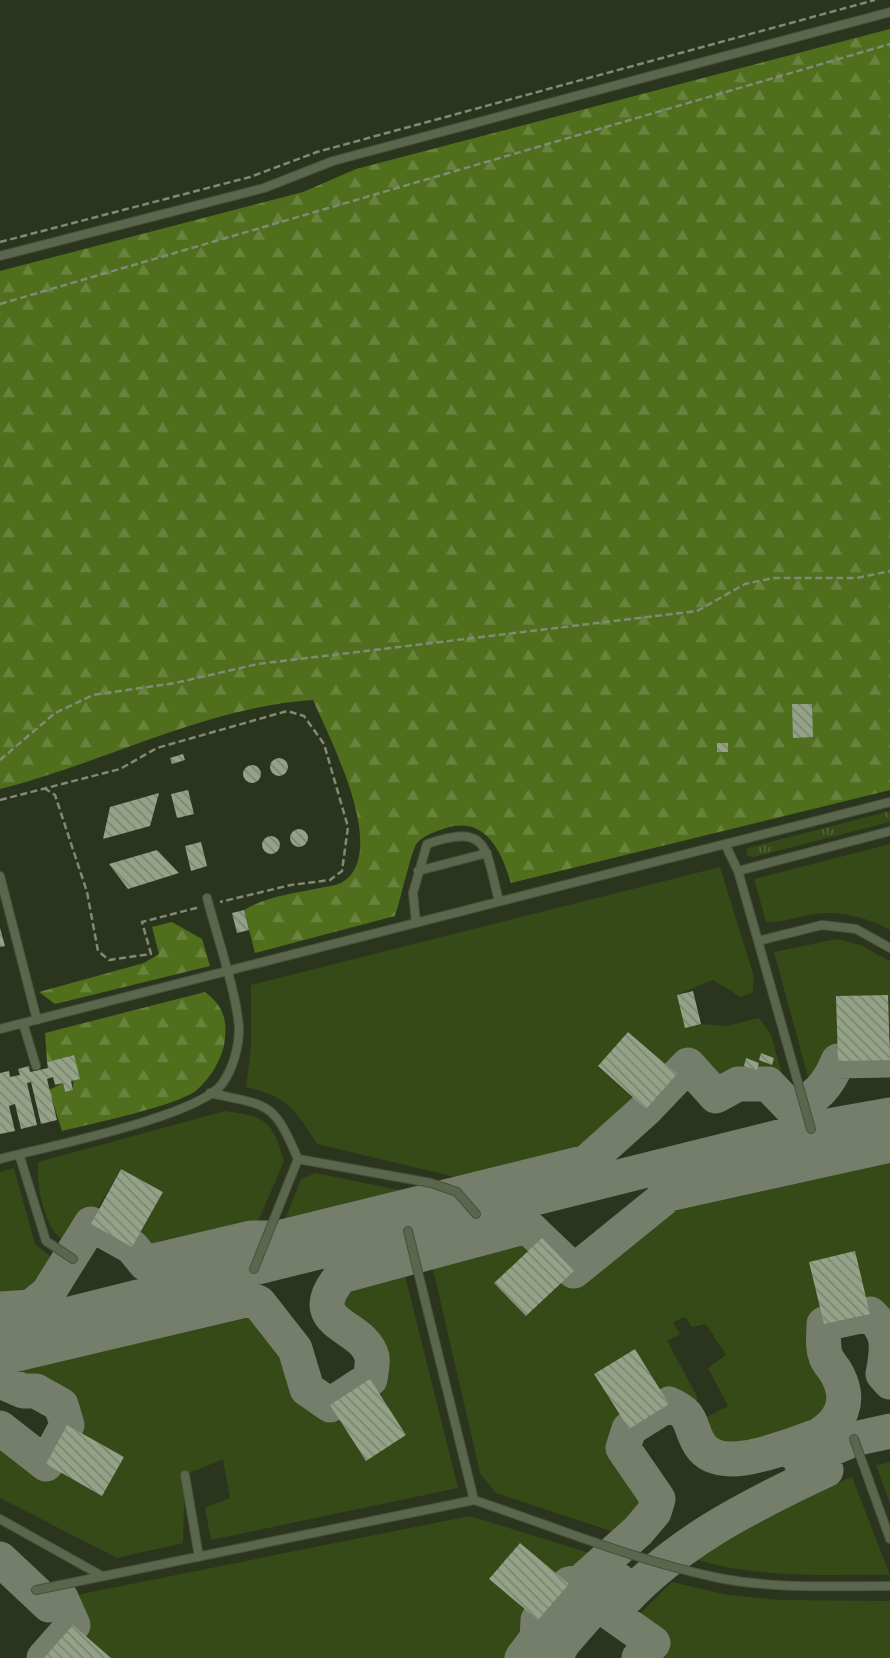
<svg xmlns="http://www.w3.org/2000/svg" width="890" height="1658" viewBox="0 0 890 1658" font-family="'Crimson Pro',serif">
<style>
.grass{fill:#354a17}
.forest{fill:url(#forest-firs)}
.park{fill:url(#park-tufts)}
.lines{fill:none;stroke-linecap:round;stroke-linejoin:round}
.taxiway{stroke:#747e6a;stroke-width:35}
.building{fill:url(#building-back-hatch)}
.service-casing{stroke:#48513c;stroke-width:10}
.path{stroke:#818977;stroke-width:2.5;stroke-dasharray:7 3.5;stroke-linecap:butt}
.service{stroke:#5a674d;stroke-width:8}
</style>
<defs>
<pattern id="forest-firs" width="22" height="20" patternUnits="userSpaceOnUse" patternTransform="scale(1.75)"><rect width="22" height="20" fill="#4f6f1d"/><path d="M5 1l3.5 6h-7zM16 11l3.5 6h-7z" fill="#68833d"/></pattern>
<pattern id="park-tufts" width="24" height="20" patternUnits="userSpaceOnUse" patternTransform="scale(1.75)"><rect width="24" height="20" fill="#354a17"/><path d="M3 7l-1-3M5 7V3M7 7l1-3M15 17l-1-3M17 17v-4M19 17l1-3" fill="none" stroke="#526438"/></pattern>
<pattern id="building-back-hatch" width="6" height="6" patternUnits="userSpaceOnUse" patternTransform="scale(1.75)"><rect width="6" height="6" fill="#95a287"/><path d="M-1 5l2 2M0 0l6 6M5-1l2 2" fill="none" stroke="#7c8672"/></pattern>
</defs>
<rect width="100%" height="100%" fill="#2b351e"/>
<path class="grass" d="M890,844V930C874,920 845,912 826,913C805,913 787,923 766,922L754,879Z
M720,867L754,977L753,992L741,997L713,980L677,995L701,1024L727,1026L759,1018L771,1035L792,1109L768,1084H738L716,1096L688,1065L677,1074L628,1032L598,1067L646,1109L587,1162L489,1185L317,1144C295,1109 287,1097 246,1087L251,1047V985Z
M837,939L860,945L890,961V1060L888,995L837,996C838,1040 845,1064 814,1099L774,952Z
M225,1111C266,1117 272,1120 284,1161L251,1238L145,1263L132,1247L163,1192L121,1169L75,1246C68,1242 61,1239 56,1234C43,1219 36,1181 38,1162Z
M890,1145V1382L883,1374L888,1344L883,1325L870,1314L855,1252L810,1262C813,1283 822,1304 824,1325C825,1336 822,1347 826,1357C833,1376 850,1389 843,1412C836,1436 731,1470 711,1457C700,1449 697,1437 694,1424L728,1406L708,1368L726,1355L706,1324L692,1327L685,1317L673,1322L680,1334L667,1341L698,1398L685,1411L669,1404L635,1349L594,1374L629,1429L623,1448L658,1499C652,1519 642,1530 623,1535L496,1493L480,1473L429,1252L527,1226L542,1238L494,1283L526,1316L574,1271L669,1194Z
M14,1168L35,1244L62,1266C48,1293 34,1315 0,1309V1172Z
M316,1173L438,1198L278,1238L301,1179Z
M401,1259L458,1488L211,1540L205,1508L230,1498L223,1459L185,1475L183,1543L117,1558L0,1498V1428L46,1464L102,1496L124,1457L67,1425L58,1398L5,1385L0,1381L1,1357L238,1300L259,1303L295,1349L307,1389L330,1405L366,1461L406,1435L370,1379L372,1356L357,1336L335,1324C307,1275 368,1269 401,1259Z
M890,1462V1503L876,1465Z
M852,1477L890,1575C824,1574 758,1579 694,1559L778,1505Z
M470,1516L609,1559L582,1581L569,1584L520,1543L489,1579L538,1620L537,1638L522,1658H111L73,1625L61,1598Z
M672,1582L728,1595L781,1600L890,1601V1658H639L653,1643L629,1625Z"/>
<path class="forest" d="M890,29V790L511,883C501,851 486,816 446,828C437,831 424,835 417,843C411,851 400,902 395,916L255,953L244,910C266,897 290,894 315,889C323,887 334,886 341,883C391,855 330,739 313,700C205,707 104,763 0,789V271L303,192L356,169Z
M172,922L202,939L210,966L55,1004L39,992L144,963L159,954L152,927Z
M205,992C222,1005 227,1017 225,1039C223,1058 211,1077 197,1090C177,1106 90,1124 62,1131L49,1090L63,1083L65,1092L73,1090L74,1055L47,1062L45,1033Z"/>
<path class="park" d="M890,811V822L753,857L746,855L748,848Z"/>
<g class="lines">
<path class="taxiway" d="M0,1309L31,1307L48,1293L91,1224L132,1247L145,1263L251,1238H278L587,1162L646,1109L688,1065L716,1096L738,1084H768L792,1109C816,1098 828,1086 838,1061L890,1060
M10,1329L811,1129L890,1115
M0,1358L250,1299L259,1303L295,1349L307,1389L330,1405L370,1379C371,1373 373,1363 372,1357C364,1323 299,1326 341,1276L527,1226L574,1271L669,1194L890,1145
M0,1381L23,1391H36L61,1405L67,1425L46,1464L0,1428
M823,1458L818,1436C841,1422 851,1402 838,1376C835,1369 829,1364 826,1357C822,1347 824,1335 824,1324L870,1314C890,1333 888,1347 883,1374L890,1382
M801,1462L854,1439L890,1431
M0,1559L49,1605L61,1598L73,1625L44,1658
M522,1658L537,1638L538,1620L569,1584L582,1581L638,1531L654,1512L658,1499L623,1448L629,1429L669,1404C696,1416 687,1424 700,1445C721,1477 789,1445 818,1436L826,1470C747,1507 669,1546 612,1614L653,1643L639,1658
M555,1658L563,1643L618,1580"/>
</g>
<path class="building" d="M792,704H812L813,737L793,738Z
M717,743H728V752H717Z
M183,754L185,760L172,764L170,758Z
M270 767a9 9 0 1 1 18 0a9 9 0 1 1-18 0Z
M243 774a9 9 0 1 1 18 0a9 9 0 1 1-18 0Z
M188,790L194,814L177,818L171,794Z
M159,793L150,826L103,839L110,807Z
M290 838a9 9 0 1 1 18 0a9 9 0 1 1-18 0Z
M262 845a9 9 0 1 1 18 0a9 9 0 1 1-18 0Z
M201,842L207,866L191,871L185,846Z
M157,850L179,873L128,889L109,864Z
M244,910L249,930L237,933L232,913Z
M0,928L5,946L0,947Z
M693,991L701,1024L685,1028L677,995Z
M888,995L890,1060L838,1061L836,996Z
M628,1032L677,1074L646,1109L598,1066Z
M761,1053L774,1058L772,1065L759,1060Z
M74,1055L80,1079L71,1081L73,1090L65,1092L63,1083L55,1085L53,1077L47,1079L57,1120L41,1124L31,1082L27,1083L37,1125L21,1129L15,1104L9,1106L15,1131L0,1134V1073L9,1071L10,1077L20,1075L18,1069L29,1066L30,1072L48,1068L47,1062Z
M746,1058L759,1063L757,1070L744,1066Z
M121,1169L163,1192L132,1247L91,1224Z
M542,1238L574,1271L526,1316L494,1283Z
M855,1251L870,1314L824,1324L809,1262Z
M635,1349L669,1404L629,1429L594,1374Z
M370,1379L406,1435L366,1461L330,1405Z
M67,1425L124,1457L102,1496L46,1464Z
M520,1543L569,1584L538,1620L489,1579Z
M73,1625L111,1658H44Z"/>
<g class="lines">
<g class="service-casing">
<path id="service" d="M0,256L264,188L333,161L890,12
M725,844L738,871L890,831
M418,871L487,853
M738,871L758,941
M0,876L37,1020
M416,923L413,893L427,844C490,822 485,849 499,901
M23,1023L36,1066
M0,1029L890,802
M210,1093C270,1106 273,1101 298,1159L254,1269
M811,1129L758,941L822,925L856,929L890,948
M19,1154L46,1241L73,1259
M0,1159C45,1147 197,1117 222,1084C233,1069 239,1047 239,1028C237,994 216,933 207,898
M298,1159L431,1183L457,1192L476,1214
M408,1231L474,1500C555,1527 636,1561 719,1578C775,1589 833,1586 890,1586
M854,1439L890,1539
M185,1475L199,1557
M0,1519L102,1576
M36,1590L474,1500"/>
</g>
<path class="path" d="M0,242L250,177L317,152L875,0
M0,304L890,44
M0,760L55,713L93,695L175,683L258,664L697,611L745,584L773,578H857L890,571
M44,788L55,795L87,892L98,951L109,960L151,954L142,922L200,907
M0,800L120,769L157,748L287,711L304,716L324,744L348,827L342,871L330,880L291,885L220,902"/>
<use href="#service" class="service"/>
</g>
</svg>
